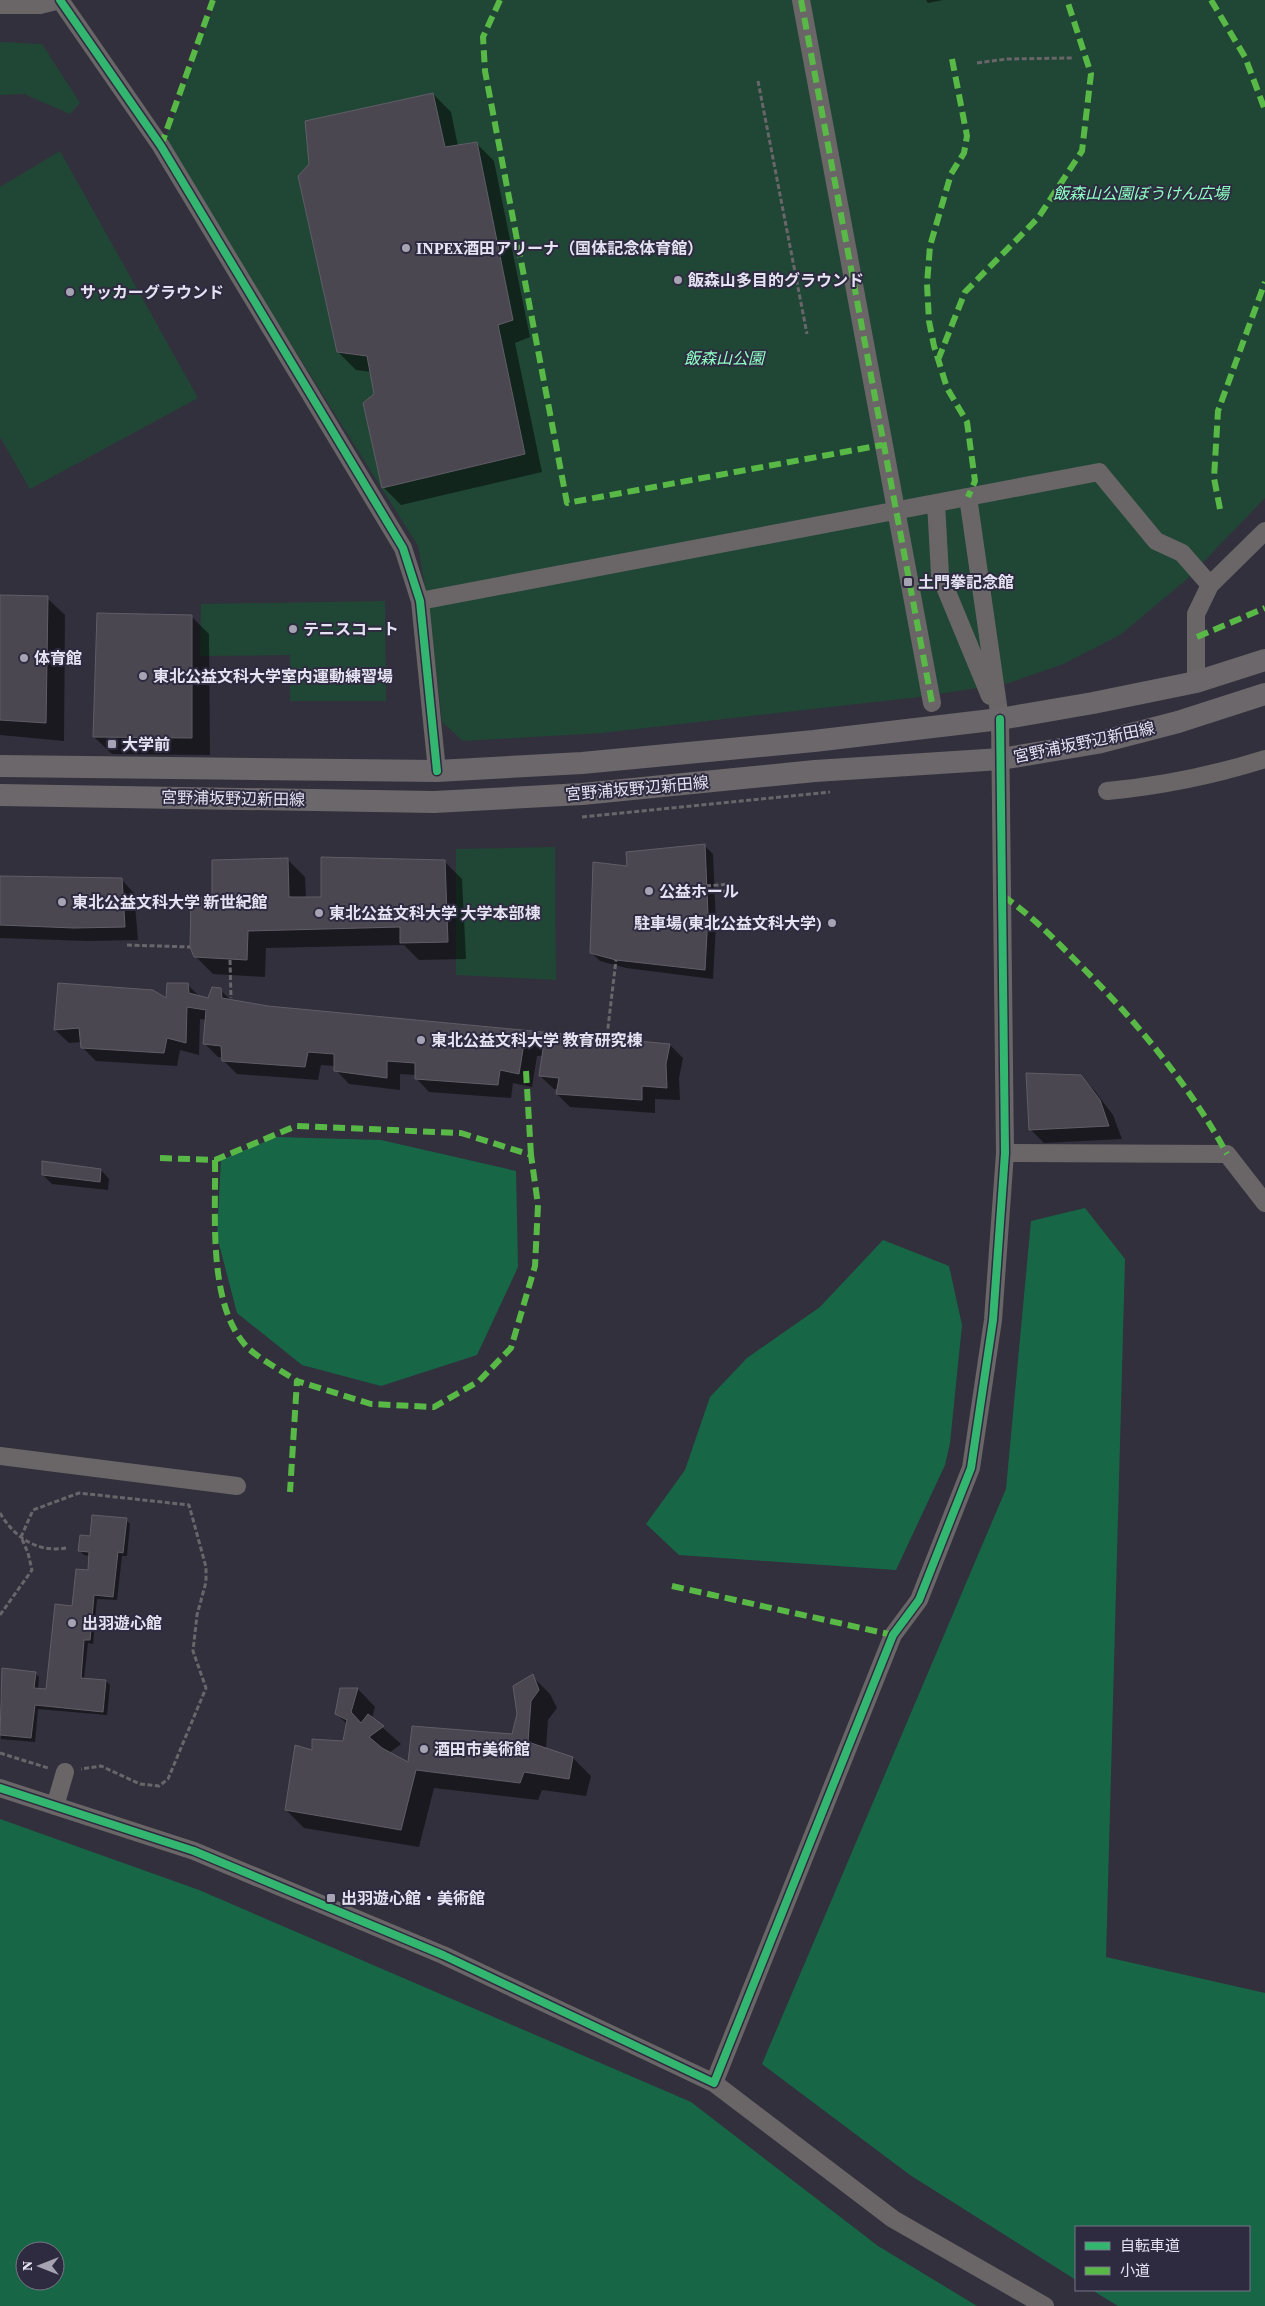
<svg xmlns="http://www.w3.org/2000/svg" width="1265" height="2306" viewBox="0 0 1265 2306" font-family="'Source Serif 4','Noto Sans JP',serif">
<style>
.green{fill:#204735}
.forest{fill:#176747;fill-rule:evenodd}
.shadow{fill:#0007}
.building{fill:#4b4751;stroke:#605d67}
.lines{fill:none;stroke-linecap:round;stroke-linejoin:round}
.path{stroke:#68666a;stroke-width:3;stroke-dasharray:5 2.5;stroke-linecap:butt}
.minor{stroke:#6a6667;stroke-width:18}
.major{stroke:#6c676b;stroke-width:22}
.quiet{stroke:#58b947;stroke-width:6;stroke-dasharray:12 6;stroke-linecap:butt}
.cycleway-casing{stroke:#2e2b41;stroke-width:11}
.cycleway{stroke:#33b770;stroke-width:8}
.poi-dot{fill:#a6a4b2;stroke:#2e2b41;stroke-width:2}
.labels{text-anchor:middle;stroke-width:4;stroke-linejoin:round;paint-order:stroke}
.park-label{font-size:16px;font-style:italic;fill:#8dfec3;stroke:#2e2b41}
.poi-label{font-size:16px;font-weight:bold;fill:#e5e3f2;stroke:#2e2b41;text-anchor:start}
.street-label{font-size:16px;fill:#e5e3f2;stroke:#2e2b41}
</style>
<rect width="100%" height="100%" fill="#32303c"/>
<path class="green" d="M216,0H1265V498L1187,579L1120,635L1063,664L1009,683L919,697L601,733L463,741L442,722L430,615L418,546L164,142Z
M0,42L42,44L80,103L70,114L24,94L0,95Z
M60,151L198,398L30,489L0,437V187Z
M385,601L386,701H290V655L200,656L201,604Z
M555,847L556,980L456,975V849Z"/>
<path class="forest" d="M276,1137L381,1140L516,1171L518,1267L477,1355L381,1386L302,1365L237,1313L217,1236L221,1160Z
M1085,1208L1125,1259L1106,1957L1265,1993V2306H1118L1092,2290H1249V2227H1076V2280L910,2175L762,2064L1006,1489L1031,1221Z
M883,1240L949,1266L962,1325L950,1443L945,1465L896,1570L679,1555L646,1524L685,1470L710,1397L747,1358L820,1307Z
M0,1819L199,1890L691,2102L878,2246L977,2306H0ZM25,2251H55V2281H25Z"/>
<path class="shadow" d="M926,0H943L928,3Z
M433,94L451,112L458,146L476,143L494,161L530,337L515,343L542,472L401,505L383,487L375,395L371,372L356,370L338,352Z
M0,596L47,598L65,615L64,741L0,735Z
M191,616L209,634L210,755L112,754L94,737Z
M704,845L713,854L716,925L713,979L626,968L600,961L591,952L628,868Z
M287,859L305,877L306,898H322L444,861L462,879L466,959L419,960L404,945L266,948L265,977L213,974L195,956L214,897Z
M0,877L121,879L134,893L138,940L88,941L0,938Z
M187,984L200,997L209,999L220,990L232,1001L267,1007L670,1045L683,1058L679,1078L680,1100L655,1099V1113L570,1107L557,1094L558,1089H554L540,1076L543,1056H537L532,1087L513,1083L511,1098L429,1092L416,1078V1075L400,1074V1090L349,1084L336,1070L335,1066L321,1065L318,1080L237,1074L223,1060V1057H218L204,1043L207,1020L200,1019L199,1055L180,1050L177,1066L96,1061L82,1047V1042L69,1043L55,1030L167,1000Z
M1080,1076L1094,1090L1113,1115L1122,1139L1044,1143L1031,1130Z
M101,1170L109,1179L108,1190L52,1184L43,1175Z
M126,1520L130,1524L127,1556H122L117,1600L97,1599L93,1644L88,1643L84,1679L106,1681L110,1685L107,1715L38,1709L35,1742L1,1739L0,1704L3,1669L35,1673L39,1677L38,1690H48L73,1607L89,1572L90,1556L84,1555L80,1551L91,1537Z
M532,1676L550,1694L557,1708L548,1720L546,1749L573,1758L591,1776L586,1796L542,1790L538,1800L434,1788L419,1847L304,1828L286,1810L313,1752L344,1743L347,1724L336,1714L358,1689L375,1707L372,1718L401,1744L389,1753L409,1764L513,1735Z"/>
<path class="building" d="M433,93L445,147L477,142L513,320L498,325L525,454L382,488L363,403L374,394L367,356L337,352L298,176L309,164L305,121Z
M0,595L48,596L46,723L0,720Z
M97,613L192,615V738L93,737Z
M705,844L708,915L705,970L616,960L590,953L593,862L627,866L626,852Z
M321,857L445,860L448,942L400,943V927L248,931L247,960L194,957L190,947L191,900L212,896V860L288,858L289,897H321Z
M0,876L122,878L125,927L74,928L0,925Z
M58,983L153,990L166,998L167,983H188L189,993L208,998L212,987L221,988L222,998L268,1006L670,1044L666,1064L667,1088L642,1086V1100L556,1094L559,1078L539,1076L544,1042L524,1043L519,1074L500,1070L498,1085L415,1079V1063L387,1061V1078L334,1071V1054L308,1052L305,1067L222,1061L221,1046L203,1044L206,1010L187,1007L186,1043L167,1038L164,1053L81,1048L79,1028L54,1030Z
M1026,1073L1081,1075L1100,1100L1109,1126L1029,1130Z
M42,1161L101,1169L100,1182L42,1175Z
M92,1515L127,1518L123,1553L118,1552L113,1597L94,1595L90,1640H84L81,1678L106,1680L103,1712L35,1705L31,1738L0,1735L2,1668L36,1672L34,1688L46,1689L55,1604L72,1606L76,1569L88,1570L89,1552L78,1551L80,1535L90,1536Z
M533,1674L539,1690L531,1701L528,1742L573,1757L569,1779L524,1772L520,1783L416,1770L401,1830L285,1810L295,1745L312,1750V1739L343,1741L347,1720L335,1714L340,1688H358L351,1712L361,1723L368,1714L384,1726L369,1737L382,1748L408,1762L412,1726L512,1734L517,1714L513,1686Z"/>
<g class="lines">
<path class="path" d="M977,63L1007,59L1072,58
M758,81L807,334
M582,817L830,792
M706,886L730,884
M706,892L731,891
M127,945L190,947
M230,960L231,998
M607,1036L616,960
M0,1513C14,1537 37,1553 66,1548
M0,1615L32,1570L28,1553L21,1537L33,1510L79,1493L189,1505L206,1567V1582L197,1615L193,1651L206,1688L168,1779L159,1786L140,1784L101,1766L81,1769
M0,1753L48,1768"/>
<path class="minor" d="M60,0L161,146L403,548L420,601L437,771
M801,0L932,703
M0,5H40L60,0
M936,503L940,575L990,696
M420,601L1099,472L1156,541L1182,553L1210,585
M1196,682V614L1210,585L1265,531
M1107,791C1161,786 1214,775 1265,759
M1005,1153L1227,1154L1265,1203
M0,1456L237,1486
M0,1788L194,1851L443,1955L714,2083L893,1635L919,1600L971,1468L993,1320L1005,1153L1000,719L968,497
M55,1806L65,1772
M714,2083L893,2219L1045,2306"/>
<path class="major" d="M0,766L437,771L582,763L814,741L1000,719L1093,703L1196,682L1265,660
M0,795L434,802L582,794L815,771L1001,759L1097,743L1178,722L1265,694"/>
<path class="quiet" d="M500,0L483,37L485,71L567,503L882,445
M801,0L932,703
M1211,0L1245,57L1265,110
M952,59L967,136L964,153L951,174L930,246L927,284L929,321L934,346L947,388L967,422L975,481L968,497
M161,146L213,0
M938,360L965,292L1038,218L1082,151L1091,74L1067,0
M1220,509L1214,478L1218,411L1265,282
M1197,637L1265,608
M1003,896C1034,917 1059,944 1085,970C1139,1025 1190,1086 1227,1154
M526,1071L531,1155
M160,1158L215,1160L296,1126L461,1133L531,1155L538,1205L535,1266L511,1348L479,1381L434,1407L371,1404L297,1381L290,1492
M215,1160C216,1215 207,1308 249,1349C263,1361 282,1371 297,1381
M672,1586L893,1635"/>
<g class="cycleway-casing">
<path id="cycleway" d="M60,0L161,146L403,548L420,601L437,771
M0,1788L194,1851L443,1955L714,2083L893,1635L919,1600L971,1468L993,1320L1005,1153L1000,719"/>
</g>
<use href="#cycleway" class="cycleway"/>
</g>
<g class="poi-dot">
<circle cx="406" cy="248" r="5"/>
<circle cx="678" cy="280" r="5"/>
<circle cx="70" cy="292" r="5"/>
<rect x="903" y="577" width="10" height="10" rx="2.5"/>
<circle cx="293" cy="629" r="5"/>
<circle cx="24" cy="658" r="5"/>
<circle cx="143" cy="676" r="5"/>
<rect x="107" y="739" width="10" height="10" rx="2.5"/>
<circle cx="649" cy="891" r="5"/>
<circle cx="62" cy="902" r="5"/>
<circle cx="319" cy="913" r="5"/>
<circle cx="832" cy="923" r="5"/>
<circle cx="421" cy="1040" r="5"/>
<circle cx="72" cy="1623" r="5"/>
<circle cx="424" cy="1749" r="5"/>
<rect x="326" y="1893" width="10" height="10" rx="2.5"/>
</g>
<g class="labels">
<g class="park-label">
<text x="1141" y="199">飯森山公園ぼうけん広場</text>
<text x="724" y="364">飯森山公園</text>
</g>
<g class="poi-label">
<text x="416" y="254">INPEX酒田アリーナ（国体記念体育館）</text>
<text x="688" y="286">飯森山多目的グラウンド</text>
<text x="80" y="298">サッカーグラウンド</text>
<text x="918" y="588">土門拳記念館</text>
<text x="303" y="635">テニスコート</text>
<text x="34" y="664">体育館</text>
<text x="153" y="682">東北公益文科大学室内運動練習場</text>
<text x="122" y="750">大学前</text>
<text x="659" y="897">公益ホール</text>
<text x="72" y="908">東北公益文科大学 新世紀館</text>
<text x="329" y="919">東北公益文科大学 大学本部棟</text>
<text x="822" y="929" text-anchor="end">駐車場(東北公益文科大学)</text>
<text x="431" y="1046">東北公益文科大学 教育研究棟</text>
<text x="82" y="1629">出羽遊心館</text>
<text x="434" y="1755">酒田市美術館</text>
<text x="341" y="1904">出羽遊心館・美術館</text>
</g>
<g class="street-label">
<text transform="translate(1084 742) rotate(-12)" y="6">宮野浦坂野辺新田線</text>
<text transform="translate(637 788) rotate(-5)" y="6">宮野浦坂野辺新田線</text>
<text transform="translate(233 798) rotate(1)" y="6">宮野浦坂野辺新田線</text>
</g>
</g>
<rect x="1075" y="2226" width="175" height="65" fill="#2e2b41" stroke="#777588"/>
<rect x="1085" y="2242" width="25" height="8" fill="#33b770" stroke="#777588"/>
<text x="1120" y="2251" font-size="15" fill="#e5e3f2">自転車道</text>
<rect x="1085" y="2267" width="25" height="8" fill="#58b947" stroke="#777588"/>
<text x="1120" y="2276" font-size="15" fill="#e5e3f2">小道</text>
<g transform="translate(40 2266) rotate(270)"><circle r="24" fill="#2e2b41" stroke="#777588"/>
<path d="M0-4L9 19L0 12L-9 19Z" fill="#a6a4b2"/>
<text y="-8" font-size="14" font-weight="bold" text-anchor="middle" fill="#e5e3f2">N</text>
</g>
</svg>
